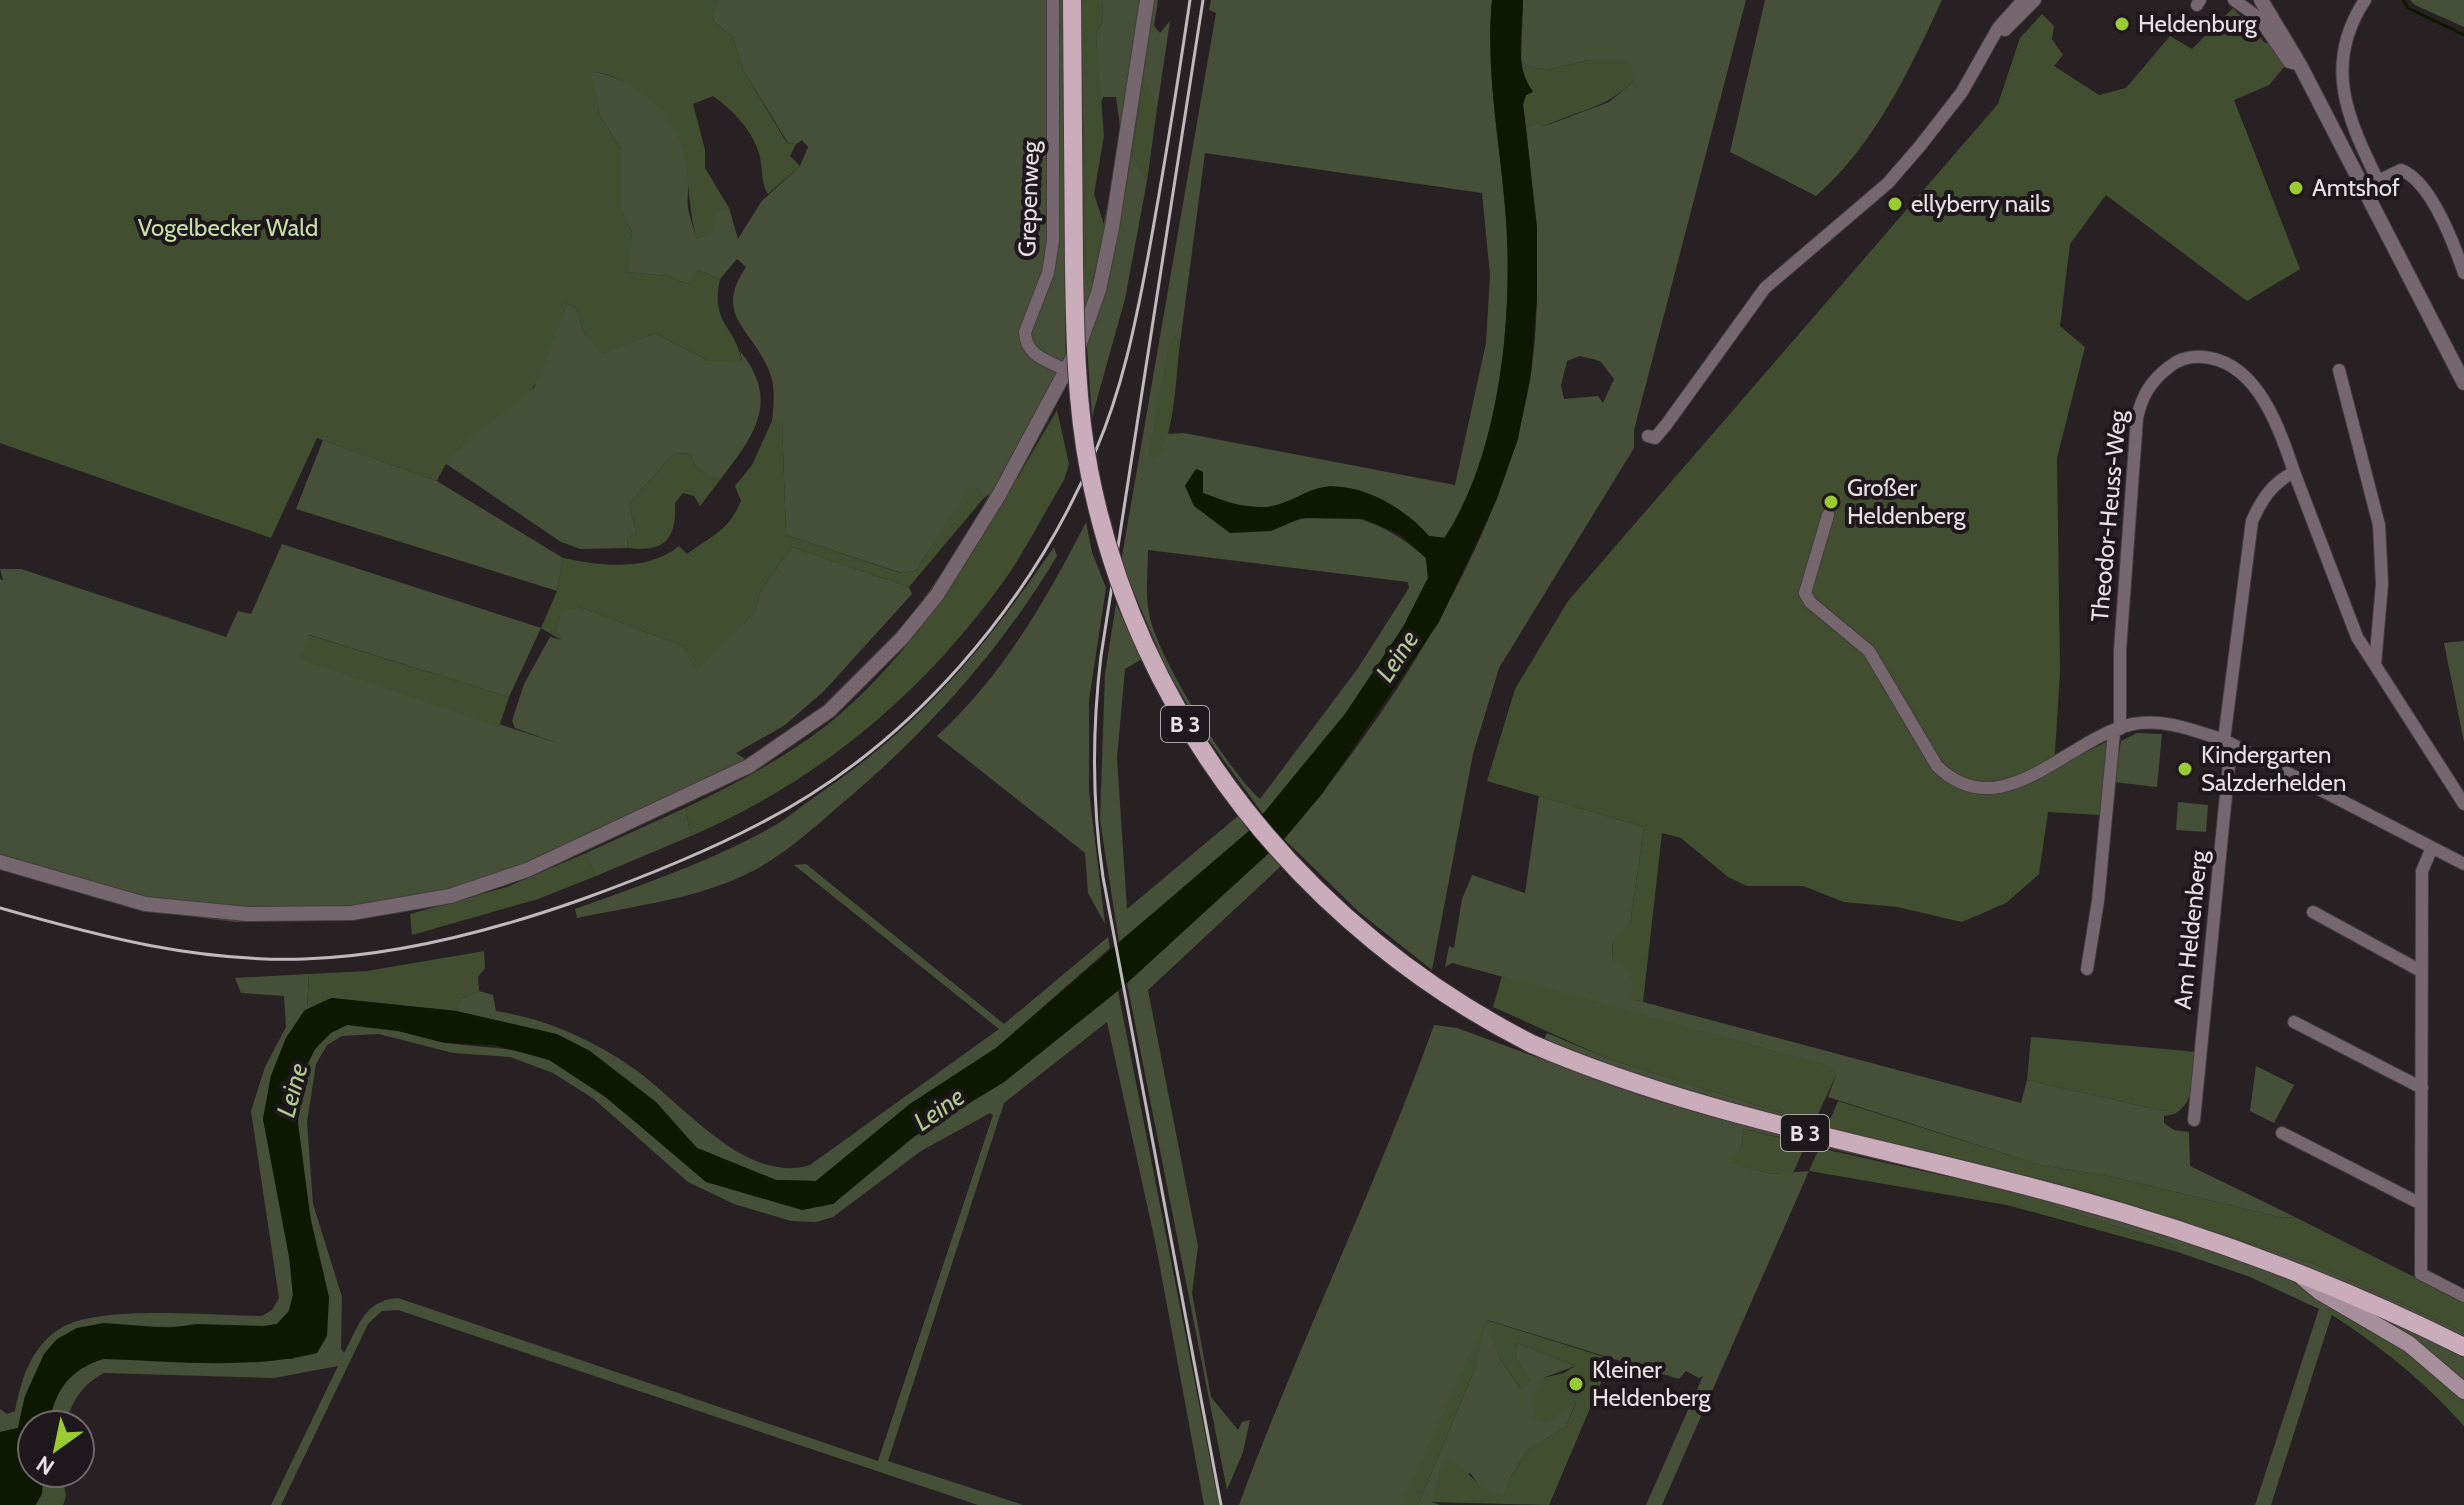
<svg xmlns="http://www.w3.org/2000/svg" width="2464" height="1505" viewBox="0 0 2464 1505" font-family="Cabin,sans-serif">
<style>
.green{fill:#464f38;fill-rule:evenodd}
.forest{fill:#424e30}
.water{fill:#0e1700}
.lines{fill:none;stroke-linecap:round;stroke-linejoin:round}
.stream{stroke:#0e1700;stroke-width:3}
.minor-casing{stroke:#433c3f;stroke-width:14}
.tertiary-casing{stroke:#433c3f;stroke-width:16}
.secondary-casing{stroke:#433c3f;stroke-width:18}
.primary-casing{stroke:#433c3f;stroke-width:20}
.minor{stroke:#76676f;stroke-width:12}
.tertiary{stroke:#76676f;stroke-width:14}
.secondary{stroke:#a68e9a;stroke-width:16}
.primary{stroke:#cbacbb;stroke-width:18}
.rail{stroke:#beb9bb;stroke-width:3}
.primary-bridge-casing{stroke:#433c3f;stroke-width:20;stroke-linecap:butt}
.primary-bridge{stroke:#cbacbb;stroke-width:18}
.poi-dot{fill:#9bcb33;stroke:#1e171b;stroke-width:3}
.labels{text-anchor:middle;stroke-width:8;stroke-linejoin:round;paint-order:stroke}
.shield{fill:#1e171b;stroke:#aaa4a7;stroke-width:2}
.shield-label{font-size:22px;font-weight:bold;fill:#e6e1e3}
.poi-label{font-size:24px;fill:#e6e1e3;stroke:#1e171b;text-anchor:start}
.street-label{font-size:24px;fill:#e6e1e3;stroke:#1e171b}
.park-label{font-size:24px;fill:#c8dfa6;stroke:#1e171b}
.water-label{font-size:26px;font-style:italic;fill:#b2c991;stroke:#1e171b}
</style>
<rect width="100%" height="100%" fill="#282124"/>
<path class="green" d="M718,0H1081L1086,285L1093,280L1121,134L1116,97H1103L1100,106L1096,36L1103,20L1102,0H1158L1154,26L1160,33L1170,21L1157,109L1144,79L1132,154L1147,181L1125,299L1092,417L1083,290L1065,298L1066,387L991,519L903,648L829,720L749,772L534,874L346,919L235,922L142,910L0,867V579L3,580L0,569H21L226,637L238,611L251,614L282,544L541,628L509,697L310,635L300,659L560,744L515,728L512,721L524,684L550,637L562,640L556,631L561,612L580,607L683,646L696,670L754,613L761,590L792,547L909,587L912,594L824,691L785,725L736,753L745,759C772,741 802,724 826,704C894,647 949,570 990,493L983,499L979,489H969L916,571L902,573L786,535L782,420L772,421C774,402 776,384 767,366C749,327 714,314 746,267L737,259L720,279L698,270L689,284L666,276L627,272L632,232L621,211V149L600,116L590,71C637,78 681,115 689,164C691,179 686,194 688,208C690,219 694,229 697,239L713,231L712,213L729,208L738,239L761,202L800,166L808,147L802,140L796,144L788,143L743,70L733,37L714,22L712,14Z
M1211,0H1492C1485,75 1501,145 1506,219C1513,318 1500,454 1444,538L1428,536C1406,509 1362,483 1325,487C1303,490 1285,508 1261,507C1238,507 1223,500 1203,493V472L1196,469L1185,486L1271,531C1329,501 1379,516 1426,558L1428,578L1403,627L1345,714L1263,814L1206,736L1166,668L1121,562L1216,13L1209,10ZM1205,153L1482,193L1490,275L1486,343L1455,485L1184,433L1168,434L1175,337L1180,343ZM1148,550L1408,582L1409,588L1358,668L1260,799C1228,771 1156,655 1149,613C1145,592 1148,571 1148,550Z
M1523,0H1746L1634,430V448L1499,668L1473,754L1432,970L1360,913L1284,839C1391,714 1505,539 1531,374C1543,291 1535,209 1526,127L1538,123L1545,126L1609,102L1633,82L1589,60L1545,70L1521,64ZM1580,356L1600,361L1614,379L1603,403L1598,396L1564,399L1561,385L1567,361Z
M1765,0H1942C1910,69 1874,146 1816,196L1730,152Z
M2410,0H2464V27L2415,5Z
M567,303L576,308L585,335L627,344L655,333L709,361H742L740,351C781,402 754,435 720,480C707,475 693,469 691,454L674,453L629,504L636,532L627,539L628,548L581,549L561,542L445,463L482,424L534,388Z
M323,440L437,481L563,558L557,591L296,509Z
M1086,522L1092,552L1106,588L1089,700V791L1105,924L1088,893L1085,853L937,736C1003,675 1045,602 1086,522Z
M1054,547L1057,556C999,653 925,734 839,806C807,834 776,862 736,879C686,900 630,907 577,918L575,909C641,885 710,862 772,827C787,819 801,806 816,796C921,725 983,650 1054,547Z
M1116,604L1142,659L1125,669L1117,758L1127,909L1238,816L1249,831L1119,942L1100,820L1105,674Z
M2464,641V742L2444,643Z
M2137,733L2162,734L2157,787L2114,782L2121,741Z
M1539,796L1644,827L1630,924L1613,940L1612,959C1634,969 1634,976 1632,999L2021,1103L2027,1080L2164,1111V1123L2174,1130L2189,1132L2190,1166L2295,1217L2283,1218L2113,1177L2040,1165L1828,1097L1836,1075L1832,1067L1452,963L1445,967L1449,946L1454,948L1462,899L1472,875L1525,893Z
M2178,802L2208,805L2206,832L2176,830Z
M685,808L691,836L596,876L586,853Z
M1269,853L1281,866L1148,990L1198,1246L1192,1293L1211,1397L1238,1430L1242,1422L1250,1420L1243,1452L1227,1490L1127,983Z
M806,864L1004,1024L1108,937L1110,948L996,1048L910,1104L816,1181L776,1180L697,1148L590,1051L557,1034L456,1011L460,999L479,991L493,995L496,1011C546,1019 589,1038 630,1066C680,1099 744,1186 810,1165L999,1029L794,865Z
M309,974L307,1009L286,1038L271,1076L263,1119L286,1228L293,1295L289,1311L277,1324L264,1326L139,1327L25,1396L18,1428L0,1432V1409L7,1414L15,1411C21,1380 31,1346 61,1328C100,1304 213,1316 262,1316L272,1310L279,1298L251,1111L265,1067L286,1027L284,996L241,993L235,978Z
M1118,991L1219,1505H1204L1156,1246L1107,1022L1004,1103L888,1461L1023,1505H978L398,1310L382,1311L368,1324L281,1505H271L338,1366L274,1378L104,1373C81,1385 73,1401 64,1425H49C54,1391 70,1369 103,1359H293L329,1298C317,1237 285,1139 302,1078C307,1058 325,1029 347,1025C375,1021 415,1037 443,1042C478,1049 514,1045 549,1060C591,1077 619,1115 658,1136C675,1146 696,1151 714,1158C754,1173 793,1188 833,1204L877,1164L915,1136L1004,1082ZM379,1034L453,1053L510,1057L553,1073L594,1099L688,1182L734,1204L791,1221L816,1222L833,1217L921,1151L990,1113L993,1115L878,1461L398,1298C363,1301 359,1326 344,1353L341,1348L342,1297L313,1204L307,1122L316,1064L327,1045L342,1036Z
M1434,1025L1457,1028L1536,1057L1547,1033L1609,1059L1814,1123L2088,1191L2314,1264L2464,1332V1402L2434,1373L2331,1307L2332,1314L2271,1505H2255L2319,1309L2250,1277L2178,1252L2172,1244L2056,1207L2027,1194L1744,1129L1741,1148L1733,1163L1771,1174L1809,1171L1662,1505H1646L1703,1376L1699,1378L1686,1371L1679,1379L1487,1320L1500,1359L1521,1389L1530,1380L1515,1357L1517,1343L1575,1366L1543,1378L1545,1422L1576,1401L1566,1427L1528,1450L1511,1476L1504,1497L1485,1493L1470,1473L1432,1502L1440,1505H1418L1476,1366L1403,1505H1239C1299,1343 1376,1187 1434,1025Z
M2256,1066L2294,1085L2274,1123L2250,1111Z"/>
<path class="forest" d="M0,0H718L712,14L714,22L733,37L743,70L787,143L796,144L790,156L800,166L768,194C761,184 763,170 760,157C754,132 733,110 713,96L693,104L705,150V168L729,208L715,213L714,231L697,239C680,180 701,134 641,93C624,81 612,73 591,72L600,116L621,149V211L632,232L628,272L666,276L689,284L698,270L720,279C710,324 735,325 742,362L709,361L655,333L603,354L585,335L576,308L567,303C559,321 543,379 531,390C498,421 456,437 437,481L317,438L271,538L0,443Z
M1081,0H1102L1103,20L1096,36L1104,136L1094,194L1104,225L1093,280L1086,285Z
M2233,8L2265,43L2271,42L2285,66L2269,85L2234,100L2300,269L2247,301L2106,195L2070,244L2060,326L2085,347L2057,458L2060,672L2054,768L2108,741L2100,815L2048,812L2039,874L2006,903L1962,922L1897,907L1844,902L1803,886H1747L1728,877L1681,838L1662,833L1643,1002L1631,999C1634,976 1633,969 1612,960L1613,939L1630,924L1644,827L1487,781L1515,689L1568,601L1998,104L2020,38L2042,14L2054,26L2052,39L2063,55L2054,66L2099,95L2126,88L2170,36L2192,49Z
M1589,60H1620L1631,65L1633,82C1600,111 1581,109 1545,126L1538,123L1526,127L1523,104L1526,95L1533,91L1523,78L1521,64L1545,70Z
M1144,77L1157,109L1147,181L1132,154Z
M1175,337L1180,343C1176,371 1175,443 1155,459L1148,454L1170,340Z
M1057,410L1069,464L1064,480C1045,512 1028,545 1008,575C927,690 820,781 691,836L685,808C735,784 783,759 827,725C929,643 991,521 1057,410Z
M782,419L786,535L901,573L916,571L969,488L979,489L983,499L909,587L792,547L761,590L754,613L696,671L683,646L580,607L561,613L556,631L563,641L541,628L557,591L563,558C599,566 647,572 679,546L687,554C712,535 727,533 741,501L735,486L752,465L772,421Z
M674,453L691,454C693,469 707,475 720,480L700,506L694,496L683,493L675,503C677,538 665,553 628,548L627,539L636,532L629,504Z
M309,635L509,697L499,727L299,659Z
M586,853L596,876L538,899L412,935L410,914L507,887Z
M484,951L485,968L478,977L479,991L462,998L456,1011L332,998L307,1009L309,974L367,971Z
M1502,976L1833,1067L1836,1075L1814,1123L1609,1059L1493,1007Z
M2031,1037L2197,1052C2195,1075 2194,1115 2164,1116V1111L2027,1080Z
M1838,1101L2040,1165L2113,1177L2283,1218L2295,1217L2464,1302V1332L2314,1264L2088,1191L1827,1127Z
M1744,1129L1806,1144L1793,1173L1771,1174L1732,1163L1741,1148Z
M1819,1148L2027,1194L2056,1207L2172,1244L2178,1252L2007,1205L1809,1171Z
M2331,1306C2381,1334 2423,1362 2464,1402V1426C2423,1380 2380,1346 2329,1313Z
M1486,1320L1611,1359L1549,1505L1432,1502L1441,1467L1450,1459C1470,1473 1481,1492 1504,1496L1511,1476L1528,1450L1566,1427L1576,1402L1546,1423L1534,1418L1533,1394L1543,1378L1564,1373L1575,1366L1517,1343L1515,1357L1530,1380L1522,1390L1500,1359L1486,1321L1476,1366L1418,1505H1401Z
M44,1473H62L66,1496L63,1505H36L41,1495Z"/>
<path class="water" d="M1492,0H1523C1522,31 1514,66 1533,92L1526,95L1523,104L1537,227V297L1531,372L1518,439L1496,501L1439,622L1322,794L1284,839L1127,983L1004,1082L915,1136L833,1204L802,1210L706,1182L607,1098L549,1060L494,1045L445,1043L398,1031L347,1025L331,1033L315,1049L301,1078L298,1123L311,1222L329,1298L327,1336L317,1353C250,1370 172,1361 103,1359C70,1369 54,1391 49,1425H32V1473H43L42,1494L35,1505H0V1432L18,1428L25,1396L44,1354L57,1339L77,1328L104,1323L169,1328L196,1324L264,1326L277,1324L289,1311L293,1295L290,1262L263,1119L271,1076L286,1038L304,1011L331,998L456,1011L556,1034L590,1051L656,1102L697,1148L776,1180L816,1181L910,1104L996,1048L1249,831L1345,714L1403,627L1428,578L1426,558L1399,534L1364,519L1301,518L1271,531L1230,533L1194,506L1185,486L1196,469L1203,472V493C1224,501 1238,507 1261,507C1285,508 1303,490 1325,487C1362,483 1406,509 1429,536L1445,538C1500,454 1513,317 1506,219C1501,145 1485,75 1492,0Z"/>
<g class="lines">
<path class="stream" d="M2403,0L2408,8L2464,35"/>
<g class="minor-casing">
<path id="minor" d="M1053,0V241L1048,273L1025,332C1026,357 1048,360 1067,371
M2234,0L2259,18L2289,62L2300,65
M2365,0C2322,65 2348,119 2378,181
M2197,5L2200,0
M1998,28L2005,30L2035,0
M2378,181L2401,170C2431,181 2454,244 2464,273
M2339,370L2379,525L2382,584L2375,665
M1648,436L1655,438L1666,425L1765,288L1888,183L1920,146L1962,92L1998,28L2023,0
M2294,472L2357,637L2464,804
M1828,515L1805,593L1810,602L1869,651L1937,766C2002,830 2070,736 2133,724C2164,718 2195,731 2224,740L2464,864
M2120,729V650L2137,418C2142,395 2151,381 2169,367C2181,357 2195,355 2210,358C2259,367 2280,430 2294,472C2272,483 2262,499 2252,521L2224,740
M2431,850L2422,871L2421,1274L2464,1296
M2313,912L2419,970
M2087,969L2098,901L2114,732
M2294,1022L2422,1088
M2194,1120L2231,744
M2282,1133L2421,1204"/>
</g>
<g class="tertiary-casing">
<path id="tertiary" d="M2261,0L2300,65L2464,383
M0,862L145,904L247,914L352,913L450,896L527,870L749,766L829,711L902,638L937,595L999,495L1079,346L1099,290L1112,228L1147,0"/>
</g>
<g class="secondary-casing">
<path id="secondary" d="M2303,1278L2320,1292L2409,1344L2464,1391"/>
</g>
<g class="primary-casing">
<path id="primary" d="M1072,0L1074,265
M1532,1044C1704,1118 1888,1147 2068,1197C2204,1234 2338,1284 2464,1347"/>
</g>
<use href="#minor" class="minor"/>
<use href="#tertiary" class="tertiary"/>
<use href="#secondary" class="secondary"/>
<use href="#primary" class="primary"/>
<path class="rail" d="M1203,0L1101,656C1092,730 1092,803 1103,877L1221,1505
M0,908C102,937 196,962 304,959C398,956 492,931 580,900C641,878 702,854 759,824C910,747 1031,605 1096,450C1122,389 1135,326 1147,262C1163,175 1177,88 1190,0"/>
<g class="primary-bridge-casing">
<path id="primary-bridge" d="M1074,265C1075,334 1076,403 1089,470C1138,722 1306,929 1532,1044"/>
</g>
<use href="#primary-bridge" class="primary-bridge"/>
</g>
<g class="poi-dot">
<circle cx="2122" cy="24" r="8"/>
<circle cx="2296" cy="188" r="8"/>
<circle cx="1895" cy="204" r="8"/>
<circle cx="1831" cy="502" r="8"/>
<circle cx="2185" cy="769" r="8"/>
<circle cx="1576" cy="1384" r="8"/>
</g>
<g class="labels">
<g class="shield">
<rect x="1161" y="706" width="48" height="36" rx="6"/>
<rect x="1781" y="1115" width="48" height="36" rx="6"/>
</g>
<g class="shield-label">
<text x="1185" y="732">B 3</text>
<text x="1805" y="1141">B 3</text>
</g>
<g class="poi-label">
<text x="2138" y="32">Heldenburg</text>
<text x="2312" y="196">Amtshof</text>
<text x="1911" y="212">ellyberry nails</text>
<text x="1847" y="496">Großer<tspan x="1847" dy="28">Heldenberg</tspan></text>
<text x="2201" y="763">Kindergarten<tspan x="2201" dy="28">Salzderhelden</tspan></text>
<text x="1592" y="1378">Kleiner<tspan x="1592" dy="28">Heldenberg</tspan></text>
</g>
<g class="street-label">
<text transform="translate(1029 199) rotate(-88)" y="8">Grepenweg</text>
<text transform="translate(2109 516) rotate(-85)" y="8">Theodor-Heuss-Weg</text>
<text transform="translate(2191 930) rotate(-84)" y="8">Am Heldenberg</text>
</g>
<g class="park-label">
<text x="228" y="236">Vogelbecker Wald</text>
</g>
<g class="water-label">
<text transform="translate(1397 656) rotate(-57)" y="9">Leine</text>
<text transform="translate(292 1090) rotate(-75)" y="9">Leine</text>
<text transform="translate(939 1109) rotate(-35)" y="9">Leine</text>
</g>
</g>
<g transform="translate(56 1449) rotate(213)"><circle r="38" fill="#1e171b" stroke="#6e686b" stroke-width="2"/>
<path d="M0-6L14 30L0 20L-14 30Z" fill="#9bcb33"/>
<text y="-12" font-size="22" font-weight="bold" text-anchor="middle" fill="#e6e1e3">N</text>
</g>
</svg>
